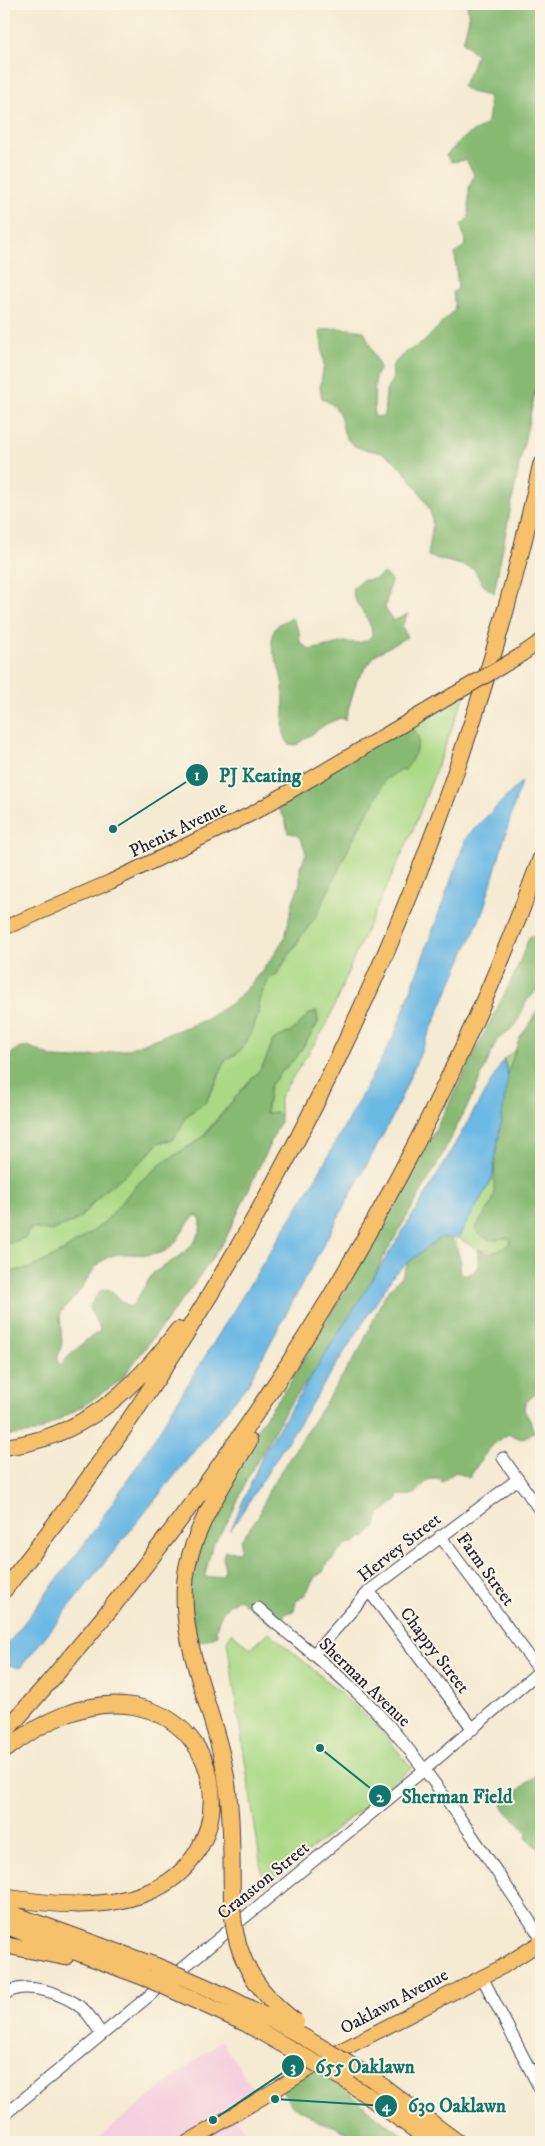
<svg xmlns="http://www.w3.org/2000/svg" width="545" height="2146" viewBox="0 0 545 2146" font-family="'IM FELL DW Pica',serif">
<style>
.built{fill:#f4cfde}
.green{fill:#aad986;stroke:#667e60}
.forest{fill:#87b973;stroke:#546e57;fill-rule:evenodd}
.water{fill:#6ab8e4;stroke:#466d90}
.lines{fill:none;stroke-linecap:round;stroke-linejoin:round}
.stream{stroke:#6ab8e4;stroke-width:2.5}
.minor-casing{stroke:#424052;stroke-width:13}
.major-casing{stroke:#424052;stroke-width:16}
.highway-casing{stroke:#424052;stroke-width:18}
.minor{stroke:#fff;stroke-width:11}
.major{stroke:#f7c06b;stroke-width:14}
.highway{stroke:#f7c06b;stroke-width:16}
.major-bridge-casing{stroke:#424052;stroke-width:16;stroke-linecap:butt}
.highway-bridge-casing{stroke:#424052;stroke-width:18;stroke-linecap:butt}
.major-bridge{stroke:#f7c06b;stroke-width:14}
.highway-bridge{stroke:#f7c06b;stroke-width:16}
.labels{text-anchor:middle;stroke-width:4;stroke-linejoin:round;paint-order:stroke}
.street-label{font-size:18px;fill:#22223b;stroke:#fcf5e5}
.leader{fill:none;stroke:#0f766e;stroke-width:2}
.callout-dot{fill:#0f766e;stroke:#fcf5e5;stroke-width:2}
.mark-label{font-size:15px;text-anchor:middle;font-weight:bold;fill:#fff}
.callout-label{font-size:19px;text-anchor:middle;font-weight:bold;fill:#0f766e;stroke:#fcf5e5;stroke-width:4;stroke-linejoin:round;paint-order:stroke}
</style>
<rect width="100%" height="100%" fill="#fcf5e5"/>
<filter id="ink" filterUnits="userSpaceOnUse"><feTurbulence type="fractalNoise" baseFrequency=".02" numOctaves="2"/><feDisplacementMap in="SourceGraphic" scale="10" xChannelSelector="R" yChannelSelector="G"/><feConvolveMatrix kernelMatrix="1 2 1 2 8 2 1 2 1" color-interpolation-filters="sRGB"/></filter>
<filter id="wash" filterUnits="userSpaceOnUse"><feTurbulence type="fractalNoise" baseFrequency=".0096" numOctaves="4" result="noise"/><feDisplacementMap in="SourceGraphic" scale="20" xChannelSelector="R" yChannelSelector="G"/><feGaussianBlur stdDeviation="1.12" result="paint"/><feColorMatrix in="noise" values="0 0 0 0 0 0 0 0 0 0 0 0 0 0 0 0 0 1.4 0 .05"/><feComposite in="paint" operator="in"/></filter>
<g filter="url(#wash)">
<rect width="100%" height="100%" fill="#f5ead2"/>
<path class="built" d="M221,2040L254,2090L228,2105L251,2142H93Z"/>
<path class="green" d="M467,689L413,830L355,955L327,1024L280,1097V1115L275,1112L266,1113L270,1086L282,1071L296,1058L318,1023L319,1020L308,1015L293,1031L273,1040C267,1057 264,1068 250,1080L200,1139L161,1164L135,1186L106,1221L95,1230L62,1252L31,1268L4,1273V1245L31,1228C49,1233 59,1229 75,1221C85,1216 93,1202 102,1193C119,1175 145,1164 159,1142H168L180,1130L185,1117L206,1102L218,1080L221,1068L226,1060L238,1053L252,1031L258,1016L259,1000L270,977L277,974L297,944L385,780C400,770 411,759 419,742L409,722Z
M541,1007V1171L512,1210L510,1243L503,1251L479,1250L458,1238L492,1179L508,1077L504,1059L523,1044L535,1012Z
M269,1632L321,1676L379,1728L412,1768L264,1887L227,1641L232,1633L251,1649Z"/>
<path class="forest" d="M467,4H541V366L520,461L494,593L482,584L474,569C458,563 443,561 428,556C429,543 435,526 431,514C426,498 400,461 384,454C373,449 362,452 352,444C339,433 345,420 337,410C334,405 326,401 322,398L320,387L324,365L320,331C334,326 349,329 364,331L380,368L375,377L374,417L384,416L386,391L393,378L392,366L403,354L424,342L455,309L453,292L458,289L455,254L466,244L461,225L469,217V188L474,174L466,160L451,162L446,155C454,148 462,139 470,133C475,131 480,129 484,126C491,120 490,104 488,96L470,92L462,86L472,68L476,55L463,42L469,18Z
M384,573L391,580L385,608L393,621L408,614L402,626L407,637L376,654L357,680L345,720L340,718L326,724L296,745L289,744C280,731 284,721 284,707C284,696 283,682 280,672C277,659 269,648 273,634C275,624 283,622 292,618L299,631L300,642L310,650L344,642L359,643L367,640L372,635C372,617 354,607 352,589L362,580L376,579Z
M409,722C412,727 416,732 418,736C421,744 410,764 405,770H400L385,780L374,803L360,824L317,915L286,958L277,974L270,977L259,1000L258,1016L246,1043L238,1053L226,1060L206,1102L185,1117L180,1130L172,1140L159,1143L136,1166L103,1192L77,1220L51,1231L31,1228L25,1238L4,1245V1063L15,1050L28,1046L54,1058L77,1059L128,1049L205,1020L232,1003L250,985L271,959L285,937L293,901L300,883V867L306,854C303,843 301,833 288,833L285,819L274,802Z
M541,933V995L538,989L526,1002L516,1025L497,1040L474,1093L439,1161L382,1260L353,1320L287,1408L247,1479L230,1518L212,1546L205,1575L207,1578L220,1576L225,1571L223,1557L225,1551L238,1552L240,1550L241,1540L259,1515L269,1490L361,1347L384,1296L402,1276L420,1237H446L455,1242L461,1262L459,1270L461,1275L471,1274L478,1267V1250C492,1256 499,1252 511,1242L508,1238L490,1240L478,1234L476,1227L491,1205L494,1195L495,1153L506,1077L520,1037L541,1009V1379L535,1385V1394L525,1403L524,1410L530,1420L534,1433L521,1439L509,1434C489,1443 481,1461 469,1478L456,1472L449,1476L443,1482L438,1479H430C417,1488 421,1497 401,1495L388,1508L379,1514L376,1527L365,1538L362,1537L355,1543L345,1544L333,1559L327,1562L323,1572L315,1577L305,1595L296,1601L294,1611L286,1613L275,1627L239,1599C223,1608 220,1613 216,1631L218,1635L197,1643L185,1579L248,1441L289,1384L409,1182L516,971L529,937Z
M317,1011L318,1023L296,1058L282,1071L270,1086L266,1113L275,1112L280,1115V1122L226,1238L195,1283L120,1381L81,1407L35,1433L4,1436V1273L31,1268L62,1252L95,1230L106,1221L135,1186L161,1164L201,1139L250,1080C264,1068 267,1057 273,1040L292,1031L308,1015ZM197,1215L201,1220L200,1232L195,1241L179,1257L153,1273L133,1305L129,1307L108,1289L100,1291L89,1307C91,1315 100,1323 100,1331L85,1341L60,1365L57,1361L62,1343L60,1313C66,1307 73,1300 78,1293C87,1281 95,1262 111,1256C128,1250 151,1260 167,1250C180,1242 183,1224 197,1215Z
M541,1771V1847L539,1849L526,1838L527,1832C520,1820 508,1818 502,1804Z
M311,2068L323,2071L374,2114L412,2142H375L368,2137H353L334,2126L323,2124L291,2104L280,2087Z"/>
<path class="water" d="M521,782L483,911L392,1118L248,1384L20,1668L9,1665L7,1645L88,1539L139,1463L317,1176L394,1036L467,836Z
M504,1059L508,1077L492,1179L458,1238H439L395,1273L230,1531L265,1450L426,1194Z"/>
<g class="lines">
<path class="stream" d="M4,1662L9,1665"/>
</g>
</g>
<g filter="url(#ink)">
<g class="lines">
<g class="minor-casing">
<path id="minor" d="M503,1458L541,1512
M440,1536L540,1671
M369,1591L473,1729
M258,1608C304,1648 358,1687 396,1734C449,1798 495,1869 541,1938
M313,1655L369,1591L518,1479
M482,1977L541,2091
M4,1995C24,1979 65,1994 83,2009C91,2016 95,2026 102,2034
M4,2115L424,1770L541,1670"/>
</g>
<g class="major-casing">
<path id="major" d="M518,657L541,641
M4,928L110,882L253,813L453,695
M188,2142L338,2052L502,1967L541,1942"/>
</g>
<g class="highway-casing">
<path id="highway" d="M4,1447C81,1438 133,1391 178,1330
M4,1590C266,1261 453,877 541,465
M4,1733C238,1474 421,1187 541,858
M4,1751C39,1723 86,1698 133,1706C231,1723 240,1858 146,1893C101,1910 51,1905 4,1897
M232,1898C231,1854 233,1810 224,1766C211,1700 173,1632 188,1563C199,1519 226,1480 249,1441
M4,1911L156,1966
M4,1925L146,1978
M4,1945L65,1957
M374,2080L457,2142
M347,2081L432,2142"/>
</g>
<use href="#minor" class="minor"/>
<use href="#major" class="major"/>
<use href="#highway" class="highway"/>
<g class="major-bridge-casing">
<path id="major-bridge" d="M453,695L518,657"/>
</g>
<g class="highway-bridge-casing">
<path id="highway-bridge" d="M232,1898C232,1952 253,1990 296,2022
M156,1966C235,1997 303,2034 374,2080
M146,1978L245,2023L347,2081"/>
</g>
<use href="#major-bridge" class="major-bridge"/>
<use href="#highway-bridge" class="highway-bridge"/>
</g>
</g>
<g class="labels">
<g class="street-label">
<text transform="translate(178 829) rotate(-26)" y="6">Phenix Avenue</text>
<text transform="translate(399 1547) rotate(-38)" y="6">Hervey Street</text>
<text transform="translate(486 1569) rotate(54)" y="6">Farm Street</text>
<text transform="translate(435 1650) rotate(53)" y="6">Chappy Street</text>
<text transform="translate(365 1682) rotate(44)" y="6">Sherman Avenue</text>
<text transform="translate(263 1880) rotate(-39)" y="6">Cranston Street</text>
<text transform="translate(394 2001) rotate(-28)" y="6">Oaklawn Avenue</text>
</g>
</g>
<path class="leader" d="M113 829L197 775M320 1748L380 1796M213 2120L293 2066M275 2099L386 2106"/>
<g class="callout-dot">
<circle cx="113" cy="829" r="5"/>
<circle cx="320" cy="1748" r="5"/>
<circle cx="213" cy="2120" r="5"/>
<circle cx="275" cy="2099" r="5"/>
<circle cx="197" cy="775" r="12"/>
<circle cx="380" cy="1796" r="12"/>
<circle cx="293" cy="2066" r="12"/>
<circle cx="386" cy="2106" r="12"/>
</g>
<g class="mark-label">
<text x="197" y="780">1</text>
<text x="380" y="1802">2</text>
<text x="293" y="2072">3</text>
<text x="386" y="2111">4</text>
</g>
<g class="callout-label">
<text x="260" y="782">PJ Keating</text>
<text x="457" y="1803">Sherman Field</text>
<text x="365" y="2073">655 Oaklawn</text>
<text x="457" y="2112">630 Oaklawn</text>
</g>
<rect width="545" height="2146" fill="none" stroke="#fcf5e5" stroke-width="20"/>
</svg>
